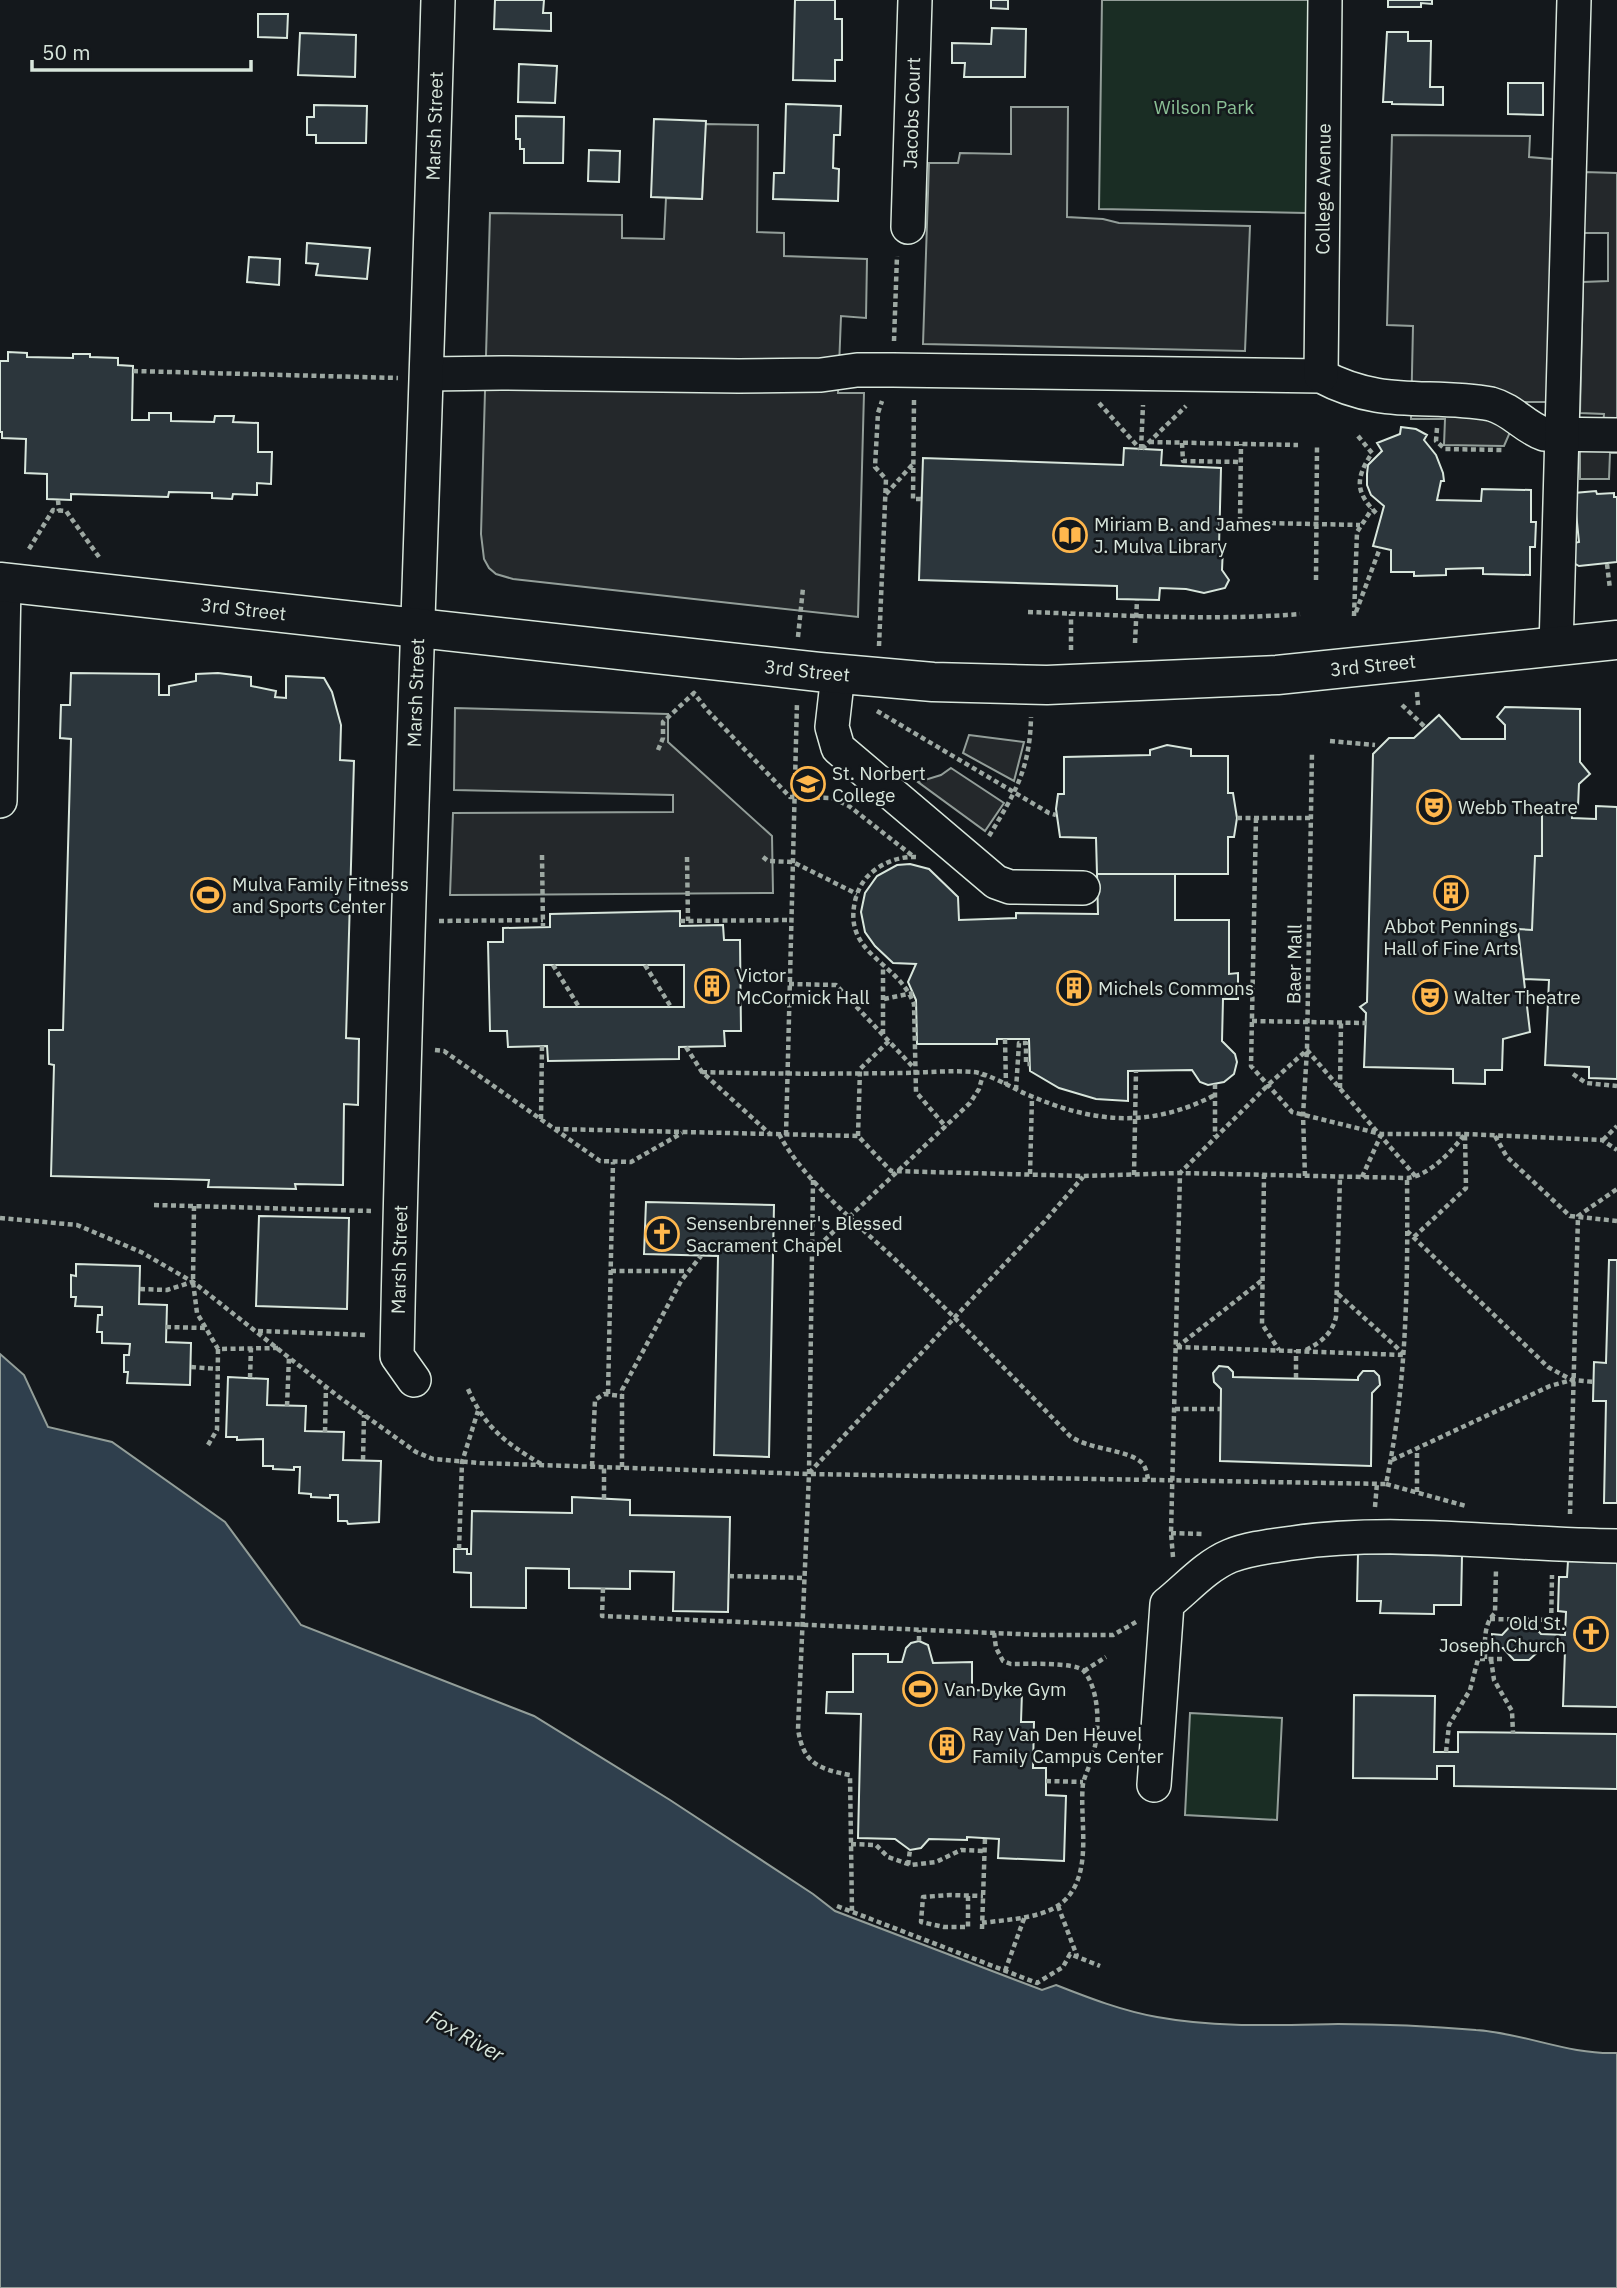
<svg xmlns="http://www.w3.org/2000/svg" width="1617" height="2288" viewBox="0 0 1617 2288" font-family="'IBM Plex Sans',sans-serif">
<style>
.green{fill:#1a2d24;stroke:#939e99;stroke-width:2}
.parking{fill:#24282b;stroke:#939e99;stroke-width:2}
.water{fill:#2f3f4d;stroke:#939e99;stroke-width:2}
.building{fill:#2c363c;stroke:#d8e6dc;stroke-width:2;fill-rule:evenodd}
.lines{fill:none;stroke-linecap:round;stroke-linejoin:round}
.minor-casing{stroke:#d8e6dc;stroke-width:36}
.major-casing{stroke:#d8e6dc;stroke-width:41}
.path{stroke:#9da8a2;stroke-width:4.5;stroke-dasharray:5 3.5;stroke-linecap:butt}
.minor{stroke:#14181c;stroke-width:33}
.major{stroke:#14181c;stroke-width:38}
.labels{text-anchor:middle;stroke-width:5;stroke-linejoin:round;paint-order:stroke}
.park-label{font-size:19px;fill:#8ac095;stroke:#14181c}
.street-label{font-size:19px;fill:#d8e6dc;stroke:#14181c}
.poi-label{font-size:19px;fill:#d8e6dc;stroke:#14181c;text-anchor:start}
.water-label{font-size:21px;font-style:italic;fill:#d8e6dc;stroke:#14181c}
</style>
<rect width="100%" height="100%" fill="#14181c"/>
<path class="green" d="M1102,0H1309L1306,213L1099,209Z
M1190,1713L1282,1718L1277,1820L1185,1815Z"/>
<path class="parking" d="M1011,107H1068L1067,217L1103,219L1119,223L1250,226L1245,351L923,344L929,163H958L960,153L1011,154Z
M705,124L758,125L757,232L784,233V256L867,259L866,318L841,316L838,393H864L858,617L513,579L496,574L489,568L484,559L481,534L490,213L622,215V238L664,239L666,198L702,199Z
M1392,135L1530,136L1529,157L1552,159L1549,402H1523L1504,446L1444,445L1445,419H1411L1413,326L1387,325Z
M1584,172L1617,173V453H1610L1609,479H1580V424L1603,425L1604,414L1580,413L1583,282L1608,281V233H1582Z
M455,708L668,714V742L772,836L773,893L450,895L453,813L673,812V795L454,790Z
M969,735L1024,742L1014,781L963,753Z
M951,768L1004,803L985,831L918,782L941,775Z"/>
<path class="water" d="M0,1354L24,1375L48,1427L112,1442L225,1522L301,1625L534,1716L670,1800L813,1894L835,1911L1042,1990L1056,1985C1089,1998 1123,2011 1157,2017C1217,2028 1277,2025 1338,2024C1383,2024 1430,2026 1476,2030C1524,2033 1568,2055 1617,2053V2288H0Z"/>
<path class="building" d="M495,0H544L543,13H551V31L494,29Z
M795,0H835V19H842V60H835V81L793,80Z
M991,0H1008V9L991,8Z
M1388,0H1432V4L1421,3V7H1388Z
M258,14H288L287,38L258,37Z
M992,28L1026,29L1025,77H964L965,63H952V43L991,44Z
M1387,32H1408V41H1431L1430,87H1443V105L1392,104V102H1383Z
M300,33L356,35L355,77L298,75Z
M519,64L557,66L555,103L518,102Z
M1508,83H1543V115L1508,114Z
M786,104L841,106L840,135H834L833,168L839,169L838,201L773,199L774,173H784Z
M314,105L367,106L366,143H316V135H307V117H314Z
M516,116L564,117L563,163H524V149H520V139H516Z
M654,119L706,121L702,199L651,197Z
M589,150L620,151L619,182L588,181Z
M307,243L370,248L367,279L316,275L318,264L306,263Z
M249,257L280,259L279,285L247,282Z
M8,352L27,353V357L73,358V354H90V357L118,358V365L133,366L132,420H149V413H171V421L214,422L215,416H234L233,422L258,423V452H272L271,484L257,483V495L233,494L232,499L212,498V493L169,492L168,497L71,494V500L47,499V474L25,473L26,439L2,438V432H0V361H8Z
M1401,427L1416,429L1427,435L1424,440L1436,455L1443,473L1444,481H1441L1437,500L1481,501L1482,489L1531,490V522H1536L1535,547H1530V575L1483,574V568L1446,569V575L1414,576V572H1391V550L1373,546L1384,506L1371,495L1367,485V474L1368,465L1382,451L1377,443L1400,434Z
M1124,448L1162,450L1161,465L1221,468L1219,547H1223L1222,570L1229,580L1225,588L1204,593L1186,589L1160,588L1159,600L1117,599V586L919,580L923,458L1123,465Z
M1596,491L1597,494L1614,493V497H1617V562L1579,566L1572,562L1574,543L1579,542L1574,493Z
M71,673L159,674V695H169V686L196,681V674L218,673L251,677V686L276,691L275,697L286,698V676L324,678L332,692L341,725L340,760L354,761L346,1038L359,1039L358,1105L344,1104L343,1185L295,1184L296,1189L208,1187L209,1180L51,1176L54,1065L49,1064V1030H63L71,739L60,738L61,705H70Z
M1505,707L1580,709V762L1590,774L1579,784L1578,807H1542V856H1535L1532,930L1518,929L1530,1032L1503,1039L1502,1070H1485V1084L1453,1083V1069L1364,1067L1366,1013L1360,1007L1367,1002L1373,754L1389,738H1414L1439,715L1461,739H1505V725L1497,717Z
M1167,745L1191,749V756H1228V793H1233L1237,818L1234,837H1228V874H1097L1096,838L1060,837L1056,809L1058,794H1064V757L1150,755V750Z
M1596,806L1617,807V1079L1589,1078V1067L1545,1065L1549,980L1524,979L1518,929L1532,930L1535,856H1542V807H1572V818L1596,819Z
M910,864L929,869L958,897L959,920L1016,918V913L1098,914L1097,874H1175V920H1229V974L1238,973V999H1223L1222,1041L1235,1054L1237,1062L1234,1074L1224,1082L1208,1085L1200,1082L1192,1070L1128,1071V1101L1096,1099L1059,1088L1030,1071L1029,1039H997V1044H917L916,1000L908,982L916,964L893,963L875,946L865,932L861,912L865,893L877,876L897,865Z
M680,911V926L723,925L724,940H740L741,1031H724L725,1046L679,1047V1059L548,1061L547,1046L508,1047L507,1031H490L488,942H503V928L550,927V914ZM544,965H684V1007H544Z
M646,1202L774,1205L769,1457L714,1455L718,1256L644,1254Z
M259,1216L349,1218L347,1309L256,1306Z
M1609,1260H1617V1503H1604L1606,1401H1593L1594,1362L1606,1363Z
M76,1264L140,1266L139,1304L167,1305L166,1342L191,1343L190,1385L127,1383L128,1372H124V1355H129L130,1344L102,1343V1332H97L98,1315H102V1307L75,1306L76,1297H71V1275L76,1276Z
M1219,1366L1228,1367L1233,1372V1377L1358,1380V1377L1363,1371H1374L1379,1376L1380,1385L1372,1393L1371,1466L1220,1461L1221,1389L1214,1382L1213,1373Z
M228,1377L268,1379L267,1405L306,1406L305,1431L344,1432L343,1460L381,1461L379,1522L348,1524L347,1521H338V1495H330V1498L311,1497V1494L299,1493L300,1467H294V1470L273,1469V1466H263V1439L237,1440V1437H226Z
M572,1497L630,1500V1515L730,1517L728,1612L673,1611L674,1572L630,1571V1589L569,1588V1569L526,1568V1608L471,1607V1573L454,1572V1549H467V1554H471L472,1511L572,1513Z
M1358,1553L1462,1556L1461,1605H1434V1614L1380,1613L1381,1601H1357Z
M1568,1561L1617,1563V1707L1563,1706L1565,1650L1541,1649L1529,1660H1514L1503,1648H1492V1634L1502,1635L1514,1622H1530L1541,1634L1565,1635L1566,1612L1558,1611L1559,1577H1567Z
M919,1641L928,1645L933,1663L972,1662V1690L1022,1692L1021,1722H1034L1033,1768H1046V1795L1066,1796L1064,1861L998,1858L999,1839L967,1837V1840L929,1839L921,1848L910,1850L895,1839L858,1838L861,1714L826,1713L827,1692H853V1654H888V1662H902L906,1648L911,1643Z
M1354,1695L1435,1696L1434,1752H1458V1732L1617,1734V1789L1454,1786V1766H1437V1779L1353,1778Z"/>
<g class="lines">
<g class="minor-casing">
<g id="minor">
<path id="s1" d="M908,227L915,0"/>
<path d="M428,374L501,373L739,376L821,375L857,370H893L1321,376C1383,409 1428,393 1491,404C1513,410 1524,427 1544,434L1617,435"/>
<path id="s2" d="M1321,376L1325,0"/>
<path d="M1556,648L1574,0"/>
<path d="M838,674L832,727L838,748L996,882L1010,887L1083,888"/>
<path d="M0,801L4,583"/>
<path id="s3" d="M414,1380L397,1356C406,904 425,452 438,0"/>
<path d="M1154,1785L1167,1604C1187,1588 1206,1566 1230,1556C1250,1548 1272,1546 1293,1543C1396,1528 1512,1545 1617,1546"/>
</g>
</g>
<g class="major-casing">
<g id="major">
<path id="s4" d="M0,582L819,672L933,682L1047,685L1277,675L1617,640"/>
</g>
</g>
<path class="path" d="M894,341L897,256
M133,371L398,378
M914,400L913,499H922
M1099,403L1140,449
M1437,428L1436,441L1445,449L1503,450
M1358,436L1372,453C1355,479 1355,492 1377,514
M1149,442L1298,445
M1182,443L1183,461L1241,462
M1141,449L1143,405
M1142,449L1186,406
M886,494L913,464
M58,500L59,511
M1220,522L1360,525
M1240,522L1241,444
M29,549L53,510L66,511L99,557
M1607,564L1610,589
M1316,580L1317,447
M1028,612C1119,615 1210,621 1300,614
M1356,612L1380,548
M1354,616L1357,532L1372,509
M798,637L803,588
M1135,643L1137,600
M879,646L886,479L875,467L878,413L882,401
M1071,650V614
M1417,692L1418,705
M1402,705L1426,728
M877,711L1049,813L1056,815
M1330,741L1375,745
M658,750L663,738V722L694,693L707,710L790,797L832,798L849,806L914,857
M1237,818H1311
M1256,818L1251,1066L1292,1112L1381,1134H1465L1602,1140L1617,1150
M989,836C1015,793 1030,769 1031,717
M542,855L543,927
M687,857L688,921
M763,857L768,861L793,862L857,894
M916,857C898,856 879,864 867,877C861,884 857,892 855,901C843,955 898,961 914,1004L916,1092L946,1127
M439,921L543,920
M680,921L791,920
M553,965L579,1007
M645,965L671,1007
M789,984L836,985L914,1068
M884,999L913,993
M1252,1021L1366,1023
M883,1034V965
M1005,1039L1006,1085
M686,1047L702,1072L770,1134
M435,1050L444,1051L600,1161L631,1162L682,1133
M702,1072C767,1074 833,1074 898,1073C923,1073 948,1070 973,1072C988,1073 1012,1088 1026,1094C1093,1123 1149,1129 1215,1095
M1573,1074L1586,1083L1617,1086
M1215,1084V1136
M1340,1088L1341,1023
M1016,1090L1019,1043H1026V1064H1030
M541,1119L542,1046
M555,1129L858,1136L891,1171L1084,1176L1180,1173L1407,1178C1429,1176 1452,1151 1465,1134
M779,1134C804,1182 864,1229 903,1267C960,1322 1015,1379 1070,1436C1089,1450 1128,1449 1142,1463C1146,1467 1147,1474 1148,1479
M786,1135L797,702
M858,1136L860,1069L889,1041
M1495,1136L1507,1157L1570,1216L1617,1221
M1603,1140L1617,1126
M1030,1174L1032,1097
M1264,1174L1262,1324L1279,1350
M1134,1175L1136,1071
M1305,1176L1303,1115L1307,1050L1312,752
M1362,1177L1381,1135
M813,1180L809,1474L798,1729C803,1763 818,1769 850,1775L852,1912
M154,1205L371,1211
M194,1206L193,1282L197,1313L218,1349L278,1348
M0,1218L77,1225L141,1252L193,1282L339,1397L416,1452L433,1459L480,1463L809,1474L1386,1484C1407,1383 1408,1281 1407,1178
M1407,1231L1548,1367L1572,1380
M1414,1237L1466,1188L1465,1135
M812,1252L970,1103L979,1089L983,1075
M611,1271H687
M140,1289L167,1290L192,1282
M1338,1294L1404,1354
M166,1327L206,1328
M258,1331L368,1335
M1177,1347L1405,1355
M1177,1347L1261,1281
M1306,1350C1321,1342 1332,1334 1336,1317L1340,1177
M191,1367L218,1369
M250,1378L251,1348
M1296,1378V1350
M468,1389C485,1428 506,1443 541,1464
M608,1394L613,1162
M287,1406L289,1357
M1175,1409H1220
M325,1432L326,1386
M208,1445L217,1430L218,1349
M363,1460L364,1415
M1392,1460L1550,1386L1572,1380L1594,1382
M592,1466L595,1400L604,1394L622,1396
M622,1467V1390L681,1281L701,1256
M809,1473L1044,1222L1083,1177
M1386,1484L1466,1506
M1417,1492V1450
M604,1499V1467
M1375,1507L1377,1483
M1570,1514L1578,1216L1617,1189
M1171,1533L1202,1534
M459,1549L462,1462L478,1411
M1173,1557L1171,1533L1180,1173L1269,1084L1307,1050L1416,1177
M729,1576L803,1578
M603,1588L602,1616L1041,1635H1113L1136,1622
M1490,1619L1551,1620
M1551,1630L1552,1575
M919,1641V1630
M1485,1659C1485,1643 1483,1624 1495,1613L1496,1569
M1491,1659L1494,1680L1512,1711L1513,1733
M1084,1671L1106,1657
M1446,1752L1449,1725L1470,1690L1478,1659H1505
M1046,1781L1083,1782
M851,1844L876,1845L888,1857L911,1865L936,1862L961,1850L985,1851
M908,1865L910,1850
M968,1896V1927H944L921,1922L923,1897L950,1895L983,1896
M837,1906L1037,1983L1063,1967L1070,1954L1100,1966
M1058,1906L1077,1956
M982,1923C1009,1919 1048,1919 1067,1898C1093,1869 1079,1819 1083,1784C1085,1774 1091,1764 1093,1754C1100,1731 1100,1691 1084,1671C1076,1662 1025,1664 1011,1664L1003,1661L996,1648L994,1633
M982,1929L985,1838
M1005,1971L1025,1916"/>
<use href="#minor" class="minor"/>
<use href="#major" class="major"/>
</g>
<defs>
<g id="library-ring" transform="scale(1.75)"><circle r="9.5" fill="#14181c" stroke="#ffb74d" stroke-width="1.5"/><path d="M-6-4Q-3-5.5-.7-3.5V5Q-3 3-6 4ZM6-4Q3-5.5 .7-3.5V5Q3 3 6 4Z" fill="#ffb74d"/></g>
<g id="university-ring" transform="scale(1.75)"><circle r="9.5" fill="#14181c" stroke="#ffb74d" stroke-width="1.5"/><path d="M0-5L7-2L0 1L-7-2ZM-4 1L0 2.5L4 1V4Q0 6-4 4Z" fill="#ffb74d"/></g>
<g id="theatre-ring" transform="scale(1.75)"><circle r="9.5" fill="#14181c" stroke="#ffb74d" stroke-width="1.5"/><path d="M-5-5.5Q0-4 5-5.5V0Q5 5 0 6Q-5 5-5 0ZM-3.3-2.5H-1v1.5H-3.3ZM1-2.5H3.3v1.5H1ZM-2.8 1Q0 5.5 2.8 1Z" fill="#ffb74d"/></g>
<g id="building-ring" transform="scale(1.75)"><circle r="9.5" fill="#14181c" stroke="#ffb74d" stroke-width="1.5"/><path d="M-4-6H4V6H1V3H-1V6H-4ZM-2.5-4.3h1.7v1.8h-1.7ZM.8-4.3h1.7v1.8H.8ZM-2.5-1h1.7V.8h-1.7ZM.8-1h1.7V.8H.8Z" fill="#ffb74d"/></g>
<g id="stadium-ring" transform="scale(1.75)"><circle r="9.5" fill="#14181c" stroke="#ffb74d" stroke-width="1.5"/><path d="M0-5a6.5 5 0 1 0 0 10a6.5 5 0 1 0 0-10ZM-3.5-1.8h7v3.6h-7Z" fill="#ffb74d"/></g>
<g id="church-ring" transform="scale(1.75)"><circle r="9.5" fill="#14181c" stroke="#ffb74d" stroke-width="1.5"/><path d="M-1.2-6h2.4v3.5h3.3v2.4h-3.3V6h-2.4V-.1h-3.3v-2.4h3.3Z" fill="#ffb74d"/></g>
</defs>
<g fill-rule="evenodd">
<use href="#library-ring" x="1070" y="535"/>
<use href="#university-ring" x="808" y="784"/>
<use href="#theatre-ring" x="1434" y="807"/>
<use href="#building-ring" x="1451" y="893"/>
<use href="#stadium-ring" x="208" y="895"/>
<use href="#building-ring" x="712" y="986"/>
<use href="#building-ring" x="1074" y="988"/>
<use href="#theatre-ring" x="1430" y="997"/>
<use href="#church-ring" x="662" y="1234"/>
<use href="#church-ring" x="1591" y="1634"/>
<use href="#stadium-ring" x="920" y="1689"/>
<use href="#building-ring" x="947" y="1745"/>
</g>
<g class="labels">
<g class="park-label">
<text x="1204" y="114">Wilson Park</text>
</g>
<g class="street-label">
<text dy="7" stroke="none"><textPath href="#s1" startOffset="114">Jacobs Court</textPath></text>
<text dy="7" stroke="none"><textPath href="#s3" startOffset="1260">Marsh Street</textPath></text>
<text dy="7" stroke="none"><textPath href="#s2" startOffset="187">College Avenue</textPath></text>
<text dy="7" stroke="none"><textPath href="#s4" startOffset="245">3rd Street</textPath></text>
<text dy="7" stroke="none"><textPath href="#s4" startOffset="1379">3rd Street</textPath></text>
<text dy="7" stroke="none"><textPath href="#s4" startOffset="812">3rd Street</textPath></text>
<text dy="7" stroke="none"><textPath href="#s3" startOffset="693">Marsh Street</textPath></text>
<text transform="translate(1294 964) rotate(-89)" y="7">Baer Mall</text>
<text dy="7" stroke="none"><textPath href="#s3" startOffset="126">Marsh Street</textPath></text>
</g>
<g class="poi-label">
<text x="1094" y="531">Miriam B. and James<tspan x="1094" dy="22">J. Mulva Library</tspan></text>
<text x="832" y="780">St. Norbert<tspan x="832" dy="22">College</tspan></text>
<text x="1458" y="814">Webb Theatre</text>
<text x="232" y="891">Mulva Family Fitness<tspan x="232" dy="22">and Sports Center</tspan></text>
<text x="1451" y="933" text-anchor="middle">Abbot Pennings<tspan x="1451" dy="22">Hall of Fine Arts</tspan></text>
<text x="736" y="982">Victor<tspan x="736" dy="22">McCormick Hall</tspan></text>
<text x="1098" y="995">Michels Commons</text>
<text x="1454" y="1004">Walter Theatre</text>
<text x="686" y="1230">Sensenbrenner's Blessed<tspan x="686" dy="22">Sacrament Chapel</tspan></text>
<text x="1566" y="1630" text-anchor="end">Old St.<tspan x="1566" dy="22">Joseph Church</tspan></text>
<text x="944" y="1696">Van Dyke Gym</text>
<text x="972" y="1741">Ray Van Den Heuvel<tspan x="972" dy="22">Family Campus Center</tspan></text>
</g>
<g class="water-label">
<text transform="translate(465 2036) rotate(29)" y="7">Fox River</text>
</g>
</g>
<path d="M32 60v10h219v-10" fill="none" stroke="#d8e6dc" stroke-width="3.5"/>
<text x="42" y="60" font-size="21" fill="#d8e6dc" stroke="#14181c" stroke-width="5" paint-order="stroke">50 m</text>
</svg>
